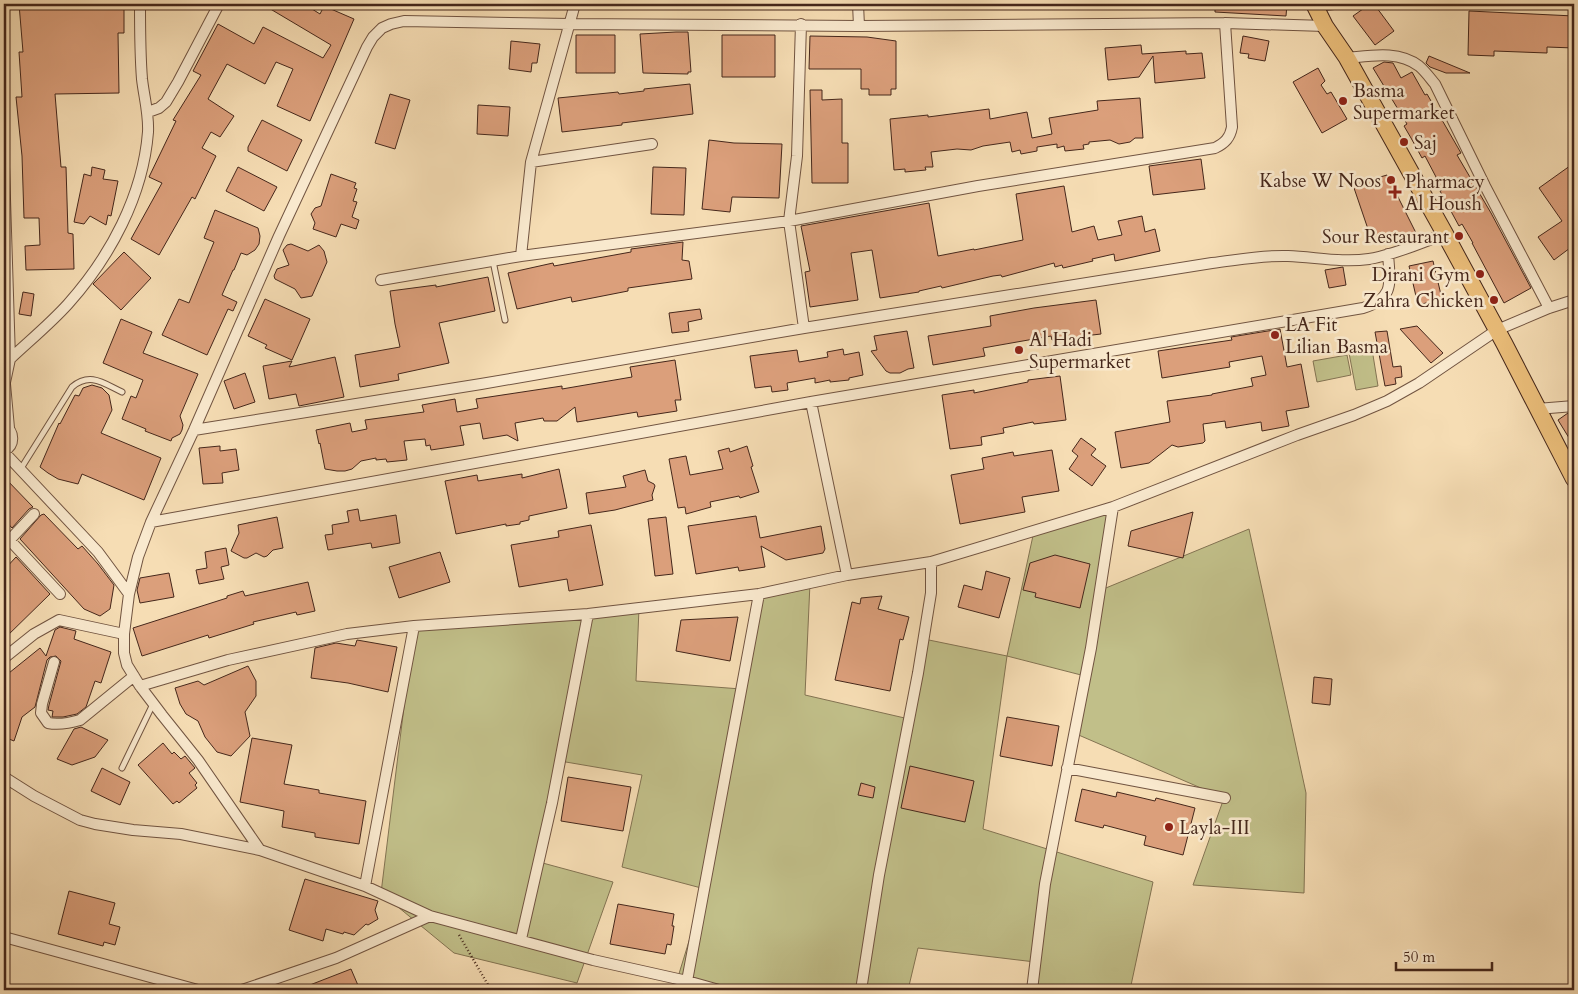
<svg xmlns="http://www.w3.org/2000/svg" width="1578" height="994" viewBox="0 0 1578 994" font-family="Cardo,serif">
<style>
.green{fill:#c1bf89;stroke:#837352}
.building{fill:#db9f7b;stroke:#45271b}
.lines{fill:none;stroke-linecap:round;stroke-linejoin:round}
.lane-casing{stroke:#715441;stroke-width:7}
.street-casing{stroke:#715441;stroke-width:12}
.primary-casing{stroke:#45271b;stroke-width:18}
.path{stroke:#45271b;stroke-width:2.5;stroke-dasharray:1 2.5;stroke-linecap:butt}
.lane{stroke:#f9e9ce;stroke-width:5}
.street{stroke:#f9e9ce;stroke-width:10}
.primary{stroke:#ebbe7a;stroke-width:16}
.poi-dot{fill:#8f2418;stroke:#f9e9ce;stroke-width:2}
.labels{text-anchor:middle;stroke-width:5;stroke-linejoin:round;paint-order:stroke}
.poi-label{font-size:19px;fill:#45271b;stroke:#f9e9ce;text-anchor:start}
</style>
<rect width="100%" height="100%" fill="#f6ddb4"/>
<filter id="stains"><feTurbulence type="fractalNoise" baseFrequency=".004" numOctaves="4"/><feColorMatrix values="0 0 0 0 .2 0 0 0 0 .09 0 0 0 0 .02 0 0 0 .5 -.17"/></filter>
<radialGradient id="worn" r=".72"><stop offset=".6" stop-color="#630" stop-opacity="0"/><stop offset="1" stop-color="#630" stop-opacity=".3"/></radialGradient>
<path class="green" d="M1372,349L1378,386L1356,390L1349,353Z
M1347,355L1351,375L1317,382L1313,361Z
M1113,507L1101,590L1249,529L1306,793L1304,893L1193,885L1224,798L1074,733L1085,676L1007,656L983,829L1153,882L1130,990H1028L1035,962L918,948L908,990H674L705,889L622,867L642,775L560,761L539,862L613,882L577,983L454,953L381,893L414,626L639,608L636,681L741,689L759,594L810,583L805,695L909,719L924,639L1007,656L1034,531Z"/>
<path class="building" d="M19,4H124V33H118L119,93L55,94L61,167H66L68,233L73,234L74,269L26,270L25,246L40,245L39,218H24L22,156L16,97H22L19,52H23Z
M262,4H304L320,14L324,6L354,19L310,121L277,106L293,69L276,62L265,84L227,64L208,99L234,116L220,137L211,132L202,148L216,156L195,199L192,197L159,255L131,239L162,183L149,177L176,121L173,120L201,75L193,71L218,24L254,44L263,27L323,58L331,45Z
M1215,4H1287L1286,16L1215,12Z
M1370,4H1374L1394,31L1375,45L1353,16Z
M1469,11L1574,16V48L1547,47V53L1494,51V56L1468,55Z
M676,32H688L691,72H688V74L643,73L640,34Z
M576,35H615V73H576Z
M722,35H775V77H722Z
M810,36L867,37L896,41V89H891V95H869V89H861V69H809Z
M1243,36L1269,41L1265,61L1248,58L1249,54L1240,53Z
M511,41L540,44L537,63H532L531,72L509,69Z
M1141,45L1142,54L1186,51V54L1202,53L1205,78L1155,83L1153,56L1139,77L1108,80L1105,48Z
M1429,56L1470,73H1446L1430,67L1426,63Z
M1384,62L1393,63L1401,78L1412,72L1425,95L1427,94L1461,153L1457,155L1491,213L1531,288L1504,303L1472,243H1473L1462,224L1459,226L1440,191L1442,190L1435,178L1436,177L1425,156L1422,158L1411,138L1404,126L1407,124L1373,68Z
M1318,68L1325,81L1321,85L1327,94L1331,92L1347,119L1322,133L1293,82Z
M690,84L693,114L622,123V125L562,132L558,98L618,92L619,94L644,91V89Z
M810,90H822V100L842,99V143H848V183H812Z
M390,94L410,100L395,149L375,143Z
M1140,98L1143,138H1135L1130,142L1119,144L1110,140L1089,142V144L1083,145L1084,149L1065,151L1064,146L1057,148V144L1037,147V151L1021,154L1020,150L1012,152L1010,142L983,146L971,150L957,149L931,152L933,167H925L926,170L905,172V169L894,170L890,119L928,115V117L989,109L990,119L1027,112L1032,138L1052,134L1049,118L1098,110L1097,101Z
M478,105L510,107L508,136L477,134Z
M262,120L302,140L287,171L248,151V147Z
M709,140L734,143L782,144L779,198L732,197L730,212L702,209Z
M1201,159L1205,189L1153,195L1149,166Z
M1574,163V245L1554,260L1538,237L1562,221L1539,188Z
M92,167L105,170L103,179L118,181L111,216L108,215L106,225L90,216L84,224L74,222L84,174L91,176Z
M238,167L277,187L264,211L226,191Z
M653,167L686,168L684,215L651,214Z
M331,174L356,183L354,188L357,189L353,201L357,202L352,217L359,220L356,229L341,224L336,237L313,229L315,223L311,214L315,208L321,206Z
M1387,175L1416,233L1377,244L1374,235H1370L1353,185Z
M1064,186L1072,232L1094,226L1098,240L1122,235L1118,221L1142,216L1145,232L1155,229L1160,251L1115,261L1114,254L1092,259L1093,261L1063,268L1062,265L1055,267L1054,263L1002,277L1001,275L993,276L942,288L941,286L919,291V292L880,298L872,250L851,253L858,300L810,307L805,272L810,271L801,226L929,203L938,256L974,249V250L1023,240L1016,194Z
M215,210L258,228L260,236L259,244L255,250L247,255L241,253L234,270H233L222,295L237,302L233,311L228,309L207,355L162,335L179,299L189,303L214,242L204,238Z
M683,242L682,260L689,261L692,279L628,288V291L572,302L571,297L517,309L508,273L553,263L554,266L631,252V249Z
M291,244L308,251L319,245L324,251L327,262L312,296L301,298L295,289L275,279L274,276L277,269L289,265L283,250L287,245Z
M124,252L151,278L121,310L93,284Z
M1433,261L1442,299L1418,305L1409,266Z
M1343,267L1346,285L1329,288L1325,270Z
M488,277L495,311L439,323L449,363L398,374L399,380L360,387L355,355L400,347L395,324L390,291L436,285V287Z
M23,292L34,294L31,316L19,314Z
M265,299L310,319L292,360L265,348L267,345L248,336Z
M1096,300L1101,334L1084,336L1075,340L1065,338L1052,340L1051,336L983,348L985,356L933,365L928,336L991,326L990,316L1034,308Z
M700,309L702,319L688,322L689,331L672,333L669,313Z
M121,319L152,332L143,353L198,374L180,416L183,425L182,430L180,434L172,438L171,441L145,431L146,429L122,419L131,396L136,398L143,380L103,363Z
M1417,326L1443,353L1431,363L1400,329Z
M1280,329L1287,367L1301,364L1309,407L1286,411L1289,426L1262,431L1261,422L1226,428L1225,421L1203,424L1205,441L1203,443L1178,447L1172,445L1149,463L1121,468L1115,432L1170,422L1167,401L1212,395V394L1253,386L1251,378L1266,375L1262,356L1229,362L1230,367L1162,378L1158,351L1232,340L1231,337Z
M907,331L914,368L908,369L900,373H890L886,371L871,351L877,350L874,336Z
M1387,331L1393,367L1401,366L1402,377L1395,378L1396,384L1385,386L1375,332Z
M843,349L844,355L859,352L863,375L849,378V380L830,382V380L815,383V378L787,383L788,390L772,392L771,386L755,388L750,356L797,350L799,362L828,357L827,352Z
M335,357L344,397L299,406L296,394L269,399L263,366L292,361L289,367Z
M675,360L681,400H675L677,411L638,417L637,412L577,422L575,407L557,421H544L543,418L515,423L518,441L507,435L483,439L480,423L460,426L464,445L431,450L430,445L426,446L425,439L404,441L407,460L387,462L386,459L376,460V458L361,461L352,469L345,471H337L325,469L320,443L319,444L316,430L350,423L352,432L367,429L365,420L424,412L422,405L455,399L457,412L478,408L476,399L562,386V389L632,377L630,367Z
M245,373L255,402L234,409L224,381Z
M1060,376L1066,420L1034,424L1033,422L1003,428L1004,433L981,437L982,445L950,449L942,395L974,390V393L1028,382V380Z
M92,385L102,388L109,395L112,410L101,433L161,458L144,500L82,474L78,484L58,479L48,473L40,467L59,423L60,424L75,395L79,396L83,388Z
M1568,413H1574V446L1558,420Z
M1081,438L1096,449L1091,455L1106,466L1092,486L1069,469L1078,456L1072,451Z
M220,446V451L236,449L239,470L222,473L223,483L203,484L199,448Z
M747,446L753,466L751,467L759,492L740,498L739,496L710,502L711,507L686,514L685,507L678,508L669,459L686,456L690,475L723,469L718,451L729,448L730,452Z
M1052,450L1059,491L1022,497L1025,512L960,524L951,475L984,469L982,458L1013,452L1014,456Z
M559,469L567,508L529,516V520L520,522V524L506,526V524L456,534L445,481L477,475L478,481L522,474V478Z
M645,470L648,481L654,484L655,486L652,495L653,500L615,510L589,514L586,493L626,487L623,476Z
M4,477L33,507L29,509L12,528L4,519Z
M358,509L360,521L396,515L400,543L372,548L371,543L328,550L325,535L333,534L332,525L349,522L347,511Z
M1193,512L1183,558L1128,546L1131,531Z
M44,514L78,549L82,546L98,564L114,585L110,609L100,616L84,609L20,539L41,515Z
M756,516L760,538L821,526L825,549L823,553L786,560L761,546L765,567L739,571L738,567L696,574L688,526Z
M277,517L283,548L273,550L267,556L264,557L256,553L247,558H244L231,551L239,533L238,525Z
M666,517L673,574L655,576L648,519Z
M591,525L603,585L569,591L567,579L519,587L511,545L559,537L558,531Z
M226,548L229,565L221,567L224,579L199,584L196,570L207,568L205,552Z
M440,552L450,582L399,598L389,567Z
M1055,555L1090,564L1080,608L1035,597L1036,593L1023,590L1030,563Z
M16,557L50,594L4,639V570Z
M986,571L1010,578L999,618L958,607L964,585L982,590Z
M169,573L174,597L140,603L137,590L140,578Z
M308,582L315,611L297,615L296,612L253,622L254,624L209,638L208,635L142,656L133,628L227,598V596L243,591L245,596Z
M882,596L878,609L909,617L903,640L900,639L890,691L835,680L852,602L860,604L861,598Z
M738,617L730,661L676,651L681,620Z
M60,627L76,631L74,639L111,652L101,683L95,681L86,707L77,714L63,717H52L53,711L48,710L49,705L61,661L56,656L50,657L47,660L35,707L22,717L14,741L4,737V677L40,648L46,656L55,630Z
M357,640L397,647L388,692L348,683L311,678L315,648L336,643L355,646Z
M248,666L256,681V696L245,712L250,736L231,756L217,752L205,737L198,721L186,714L180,704L175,688L198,681L204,685Z
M1314,677L1332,679L1330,705L1312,703Z
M1007,717L1059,726L1052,766L1000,756Z
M81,727L108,740L95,757L72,765L57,759L74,729Z
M252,738L292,745L284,784L319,790V793L366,801L359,844L315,837V833L282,827L284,811L240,802Z
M163,743L172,754L174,752L181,759L185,756L195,768L189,773L197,783L195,785L197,788L179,803L177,801L173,804L138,765Z
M910,766L974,781L965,822L901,808Z
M102,768L130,782L120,805L91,791Z
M568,777L631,787L623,831L561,821Z
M861,783L875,787L873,798L858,795Z
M1082,789L1116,797L1117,792L1155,801L1156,798L1195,808L1183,855L1144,845L1146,836L1104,825L1103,828L1075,821Z
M305,879L378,901L375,910L378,919L368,925L366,924L354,935L344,932L343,934L326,929L323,941L289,930Z
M69,891L115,903L109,924L120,927L115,945L104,942L103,946L58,934Z
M618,904L674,914L672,926H674L671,945L667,944L665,954L610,944Z
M351,969L360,990H297Z"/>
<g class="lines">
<g class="lane-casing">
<path id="lane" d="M493,261L505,320
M20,470L72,387C90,372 103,383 122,392
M122,768L153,704"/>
</g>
<g class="street-casing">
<path id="street" d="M858,4L859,26
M1315,6L1334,4
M801,24L797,156L789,221L804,328
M1347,58C1370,56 1398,50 1419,66C1425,71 1430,78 1435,84L1485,186L1549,308
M148,112L159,108L166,102L178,82L219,4
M531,162L652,144
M4,167L10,359L4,387
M521,256L531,162L575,4
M381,280L521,256L789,221L978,186L1215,148C1225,143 1230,138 1232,127L1225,23
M10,359C29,341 50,324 68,304C110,257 143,196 148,132C149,114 144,97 142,79C140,54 140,29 140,4
M5,384L9,428
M811,402L847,575
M1537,409L1574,406
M194,430L481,384L804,328L1212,263C1238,260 1263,255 1288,256C1315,257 1342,263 1369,259C1394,255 1420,243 1445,234
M4,451C15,445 15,432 4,425
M4,452L98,552L129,594
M151,522L811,402L1363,308C1395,298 1390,283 1388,254
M4,534L60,594
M4,546L34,514
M4,658L34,634L59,620L124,634
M54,662L42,704L41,713L48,723C58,725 70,723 80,720L134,676
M140,686L228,660L347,634L414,626L588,614L759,594L847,575L931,562L1113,507L1297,435L1354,415L1387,401L1419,383L1497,330L1549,308L1574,300
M1067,768L1225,798
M4,777L34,796L80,820L95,824L133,830L181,834L260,850L365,886L430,916L593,960L687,981L719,990
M260,850L198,760L162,715L140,686L127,665L124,653V634L129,594L138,557L151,522L194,430L279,236L367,47L373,37L382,28L391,24L404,21L570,24L859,26L1225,23L1325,26
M365,886L414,626
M4,937L198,990
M521,939L552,803L588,614
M687,981L759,594
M242,990L336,958L430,916
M861,990L879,875L918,673L931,593V562
M1032,990L1045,884L1091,648L1113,507"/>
</g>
<g class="primary-casing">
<path id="primary" d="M1314,4L1325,26L1347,58L1445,234L1504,343L1574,479"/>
</g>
<path class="path" d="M459,935L491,990"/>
<use href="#lane" class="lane"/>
<use href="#street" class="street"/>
<use href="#primary" class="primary"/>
</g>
<g class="poi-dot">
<circle cx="1343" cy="101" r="5"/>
<circle cx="1404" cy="142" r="5"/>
<circle cx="1391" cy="180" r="5"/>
<path d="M1392.5 184.5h5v5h5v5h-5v5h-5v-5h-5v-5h5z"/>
<circle cx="1459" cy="236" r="5"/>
<circle cx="1480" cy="274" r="5"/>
<circle cx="1494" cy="300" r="5"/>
<circle cx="1275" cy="335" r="5"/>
<circle cx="1019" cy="350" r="5"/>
<circle cx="1169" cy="827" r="5"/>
</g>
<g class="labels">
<g class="poi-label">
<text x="1353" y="97">Basma<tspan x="1353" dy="22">Supermarket</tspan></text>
<text x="1414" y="149">Saj</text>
<text x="1381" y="187" text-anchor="end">Kabse W Noos</text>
<text x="1405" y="188">Pharmacy<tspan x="1405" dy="22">Al Housh</tspan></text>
<text x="1449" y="243" text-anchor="end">Sour Restaurant</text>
<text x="1470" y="281" text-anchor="end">Dirani Gym</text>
<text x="1484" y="307" text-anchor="end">Zahra Chicken</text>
<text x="1285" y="331">LA Fit<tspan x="1285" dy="22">Lilian Basma</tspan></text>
<text x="1029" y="346">Al Hadi<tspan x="1029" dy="22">Supermarket</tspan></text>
<text x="1179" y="834">Layla-III</text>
</g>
</g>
<rect width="1578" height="994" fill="none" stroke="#f6ddb4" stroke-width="20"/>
<rect x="5" y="5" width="1568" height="984" fill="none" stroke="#45271b" stroke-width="2.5"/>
<rect x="10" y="10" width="1558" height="974" fill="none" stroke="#45271b"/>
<path d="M1396 962v8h96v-8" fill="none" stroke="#45271b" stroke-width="2.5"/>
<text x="1403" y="962" font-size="15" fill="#45271b" stroke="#f9e9ce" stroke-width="4" paint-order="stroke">50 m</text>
<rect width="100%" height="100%" filter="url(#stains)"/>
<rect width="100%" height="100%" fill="url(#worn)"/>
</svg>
